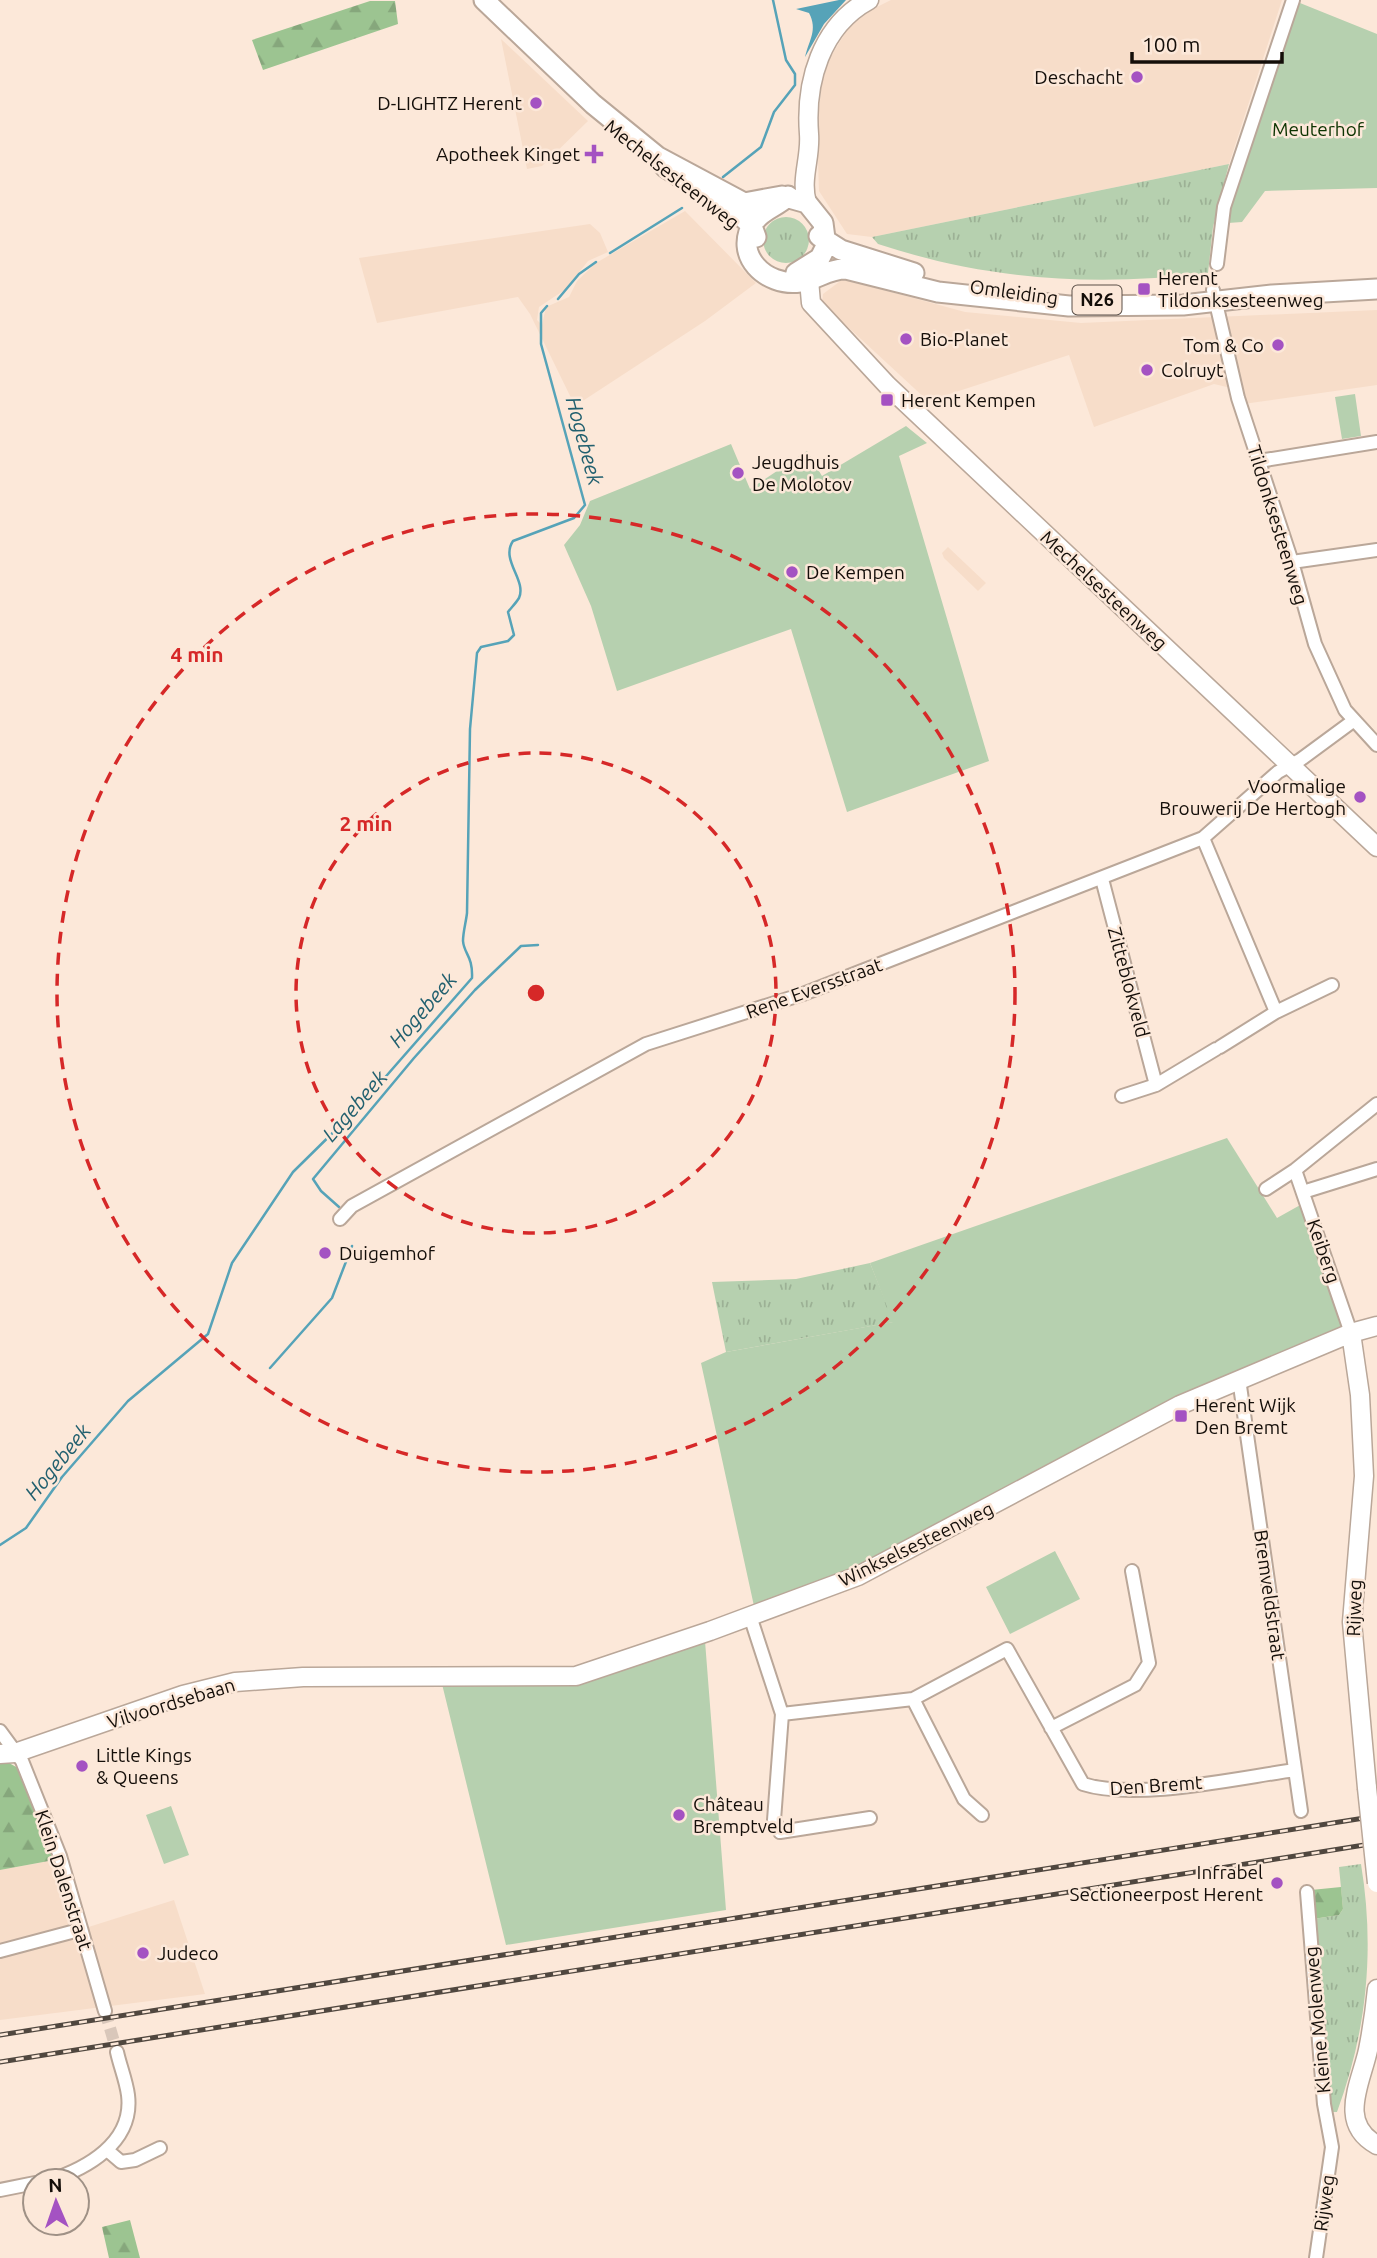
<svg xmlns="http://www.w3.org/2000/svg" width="1377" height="2258" viewBox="0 0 1377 2258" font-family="Ubuntu,sans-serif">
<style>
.built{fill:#f7ddc9}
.grass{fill:url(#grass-tufts)}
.forest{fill:url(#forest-firs)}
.park{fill:#b6d0af}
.water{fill:#56a3b8}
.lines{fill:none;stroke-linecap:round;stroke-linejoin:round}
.stream{stroke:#56a3b8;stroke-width:2.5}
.street-tunnel{stroke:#d9c7ba;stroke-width:12;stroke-dasharray:12 6;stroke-linecap:butt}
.street-casing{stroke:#baa799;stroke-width:16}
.secondary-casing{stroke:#baa799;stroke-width:21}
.primary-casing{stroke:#baa799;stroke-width:23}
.street{stroke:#fff;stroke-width:12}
.secondary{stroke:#fff;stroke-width:18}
.primary{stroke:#fff;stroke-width:19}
.rail-casing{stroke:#50473f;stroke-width:5}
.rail{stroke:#fce8d9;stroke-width:2.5;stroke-dasharray:8;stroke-linecap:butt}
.secondary-bridge-casing{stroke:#baa799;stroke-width:21;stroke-linecap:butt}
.secondary-bridge{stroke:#fff;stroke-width:18}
.ring{fill:none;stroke:#d62828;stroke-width:3.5;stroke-dasharray:12 9}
.poi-dot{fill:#a452c2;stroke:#fce8d9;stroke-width:2.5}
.labels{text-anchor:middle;stroke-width:5;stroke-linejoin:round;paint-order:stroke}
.shield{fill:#fce8d9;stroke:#5a4f47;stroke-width:2}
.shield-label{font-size:18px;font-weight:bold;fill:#140e09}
.poi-label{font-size:19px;fill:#140e09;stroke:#fce8d9;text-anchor:start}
.park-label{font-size:19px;fill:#0d3401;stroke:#fce8d9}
.street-label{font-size:19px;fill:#140e09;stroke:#fce8d9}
.water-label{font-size:21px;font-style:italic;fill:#22606f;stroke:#fce8d9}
.centre{fill:#d62828;stroke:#fce8d9;stroke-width:3.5}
.ring-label{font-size:21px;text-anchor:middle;font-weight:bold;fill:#d62828;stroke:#fce8d9;stroke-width:5;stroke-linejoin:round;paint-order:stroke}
</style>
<defs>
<pattern id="grass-tufts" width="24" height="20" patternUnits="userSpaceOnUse" patternTransform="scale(1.75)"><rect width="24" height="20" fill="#b6d0af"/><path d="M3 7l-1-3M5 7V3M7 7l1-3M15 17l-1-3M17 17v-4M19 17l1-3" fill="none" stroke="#9cb195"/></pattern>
<pattern id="forest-firs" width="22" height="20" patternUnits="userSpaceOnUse" patternTransform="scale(1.75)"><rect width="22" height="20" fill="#9cc491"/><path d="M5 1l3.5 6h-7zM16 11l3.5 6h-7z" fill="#86a77c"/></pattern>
</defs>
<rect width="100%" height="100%" fill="#fce8d9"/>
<path class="built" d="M891,0H1282L1229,164L872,237L847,234L819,191L817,128L822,82L831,56L849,27L871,10Z
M501,39L588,121L542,166L527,169Z
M685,211L756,283L705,321L575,406L530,314L518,297L377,323L359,258L590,224L600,233L608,252L588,261L566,289L539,307L537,320L542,325L546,307L569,297L577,281L596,263Z
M843,279L965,312L1081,323L1377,310V385L1236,405L1231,388L1214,384L1094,427L1069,355L928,401L822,303L823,294Z
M948,547L986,583L978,591L944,558L942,553Z
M54,1860L76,1931L174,1900L205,1994L0,2020V1870Z"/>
<path class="grass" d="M1229,164L1213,227L1208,273C1094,287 987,280 878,244L872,237Z
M763 240a23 23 0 1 1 46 0a23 23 0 1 1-46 0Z
M870,1263L894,1322L726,1352L712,1282L796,1279Z
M1361,1864C1375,1949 1367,2031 1337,2112H1333L1326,2105L1313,1919L1339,1915L1343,1909L1339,1867Z"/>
<path class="forest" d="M370,1H395L398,24L263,70L252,40Z
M0,1758L18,1768L54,1860L0,1870Z
M1341,1887L1343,1909L1339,1915L1313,1919L1311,1890Z
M130,2220L140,2258H109L102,2227Z"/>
<path class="park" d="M1300,3L1377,34V188L1265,191L1242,222L1228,223L1229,202Z
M1355,394L1361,436L1342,439L1335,397Z
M906,426L927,443L899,456L989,761L847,812L791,629L617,691L591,606L564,545L580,525L590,501L731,444L750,489L807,451L822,476Z
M1227,1138L1277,1218L1311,1199L1345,1327L881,1557L754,1606L701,1363L726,1352L893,1322L870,1263Z
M1055,1551L1080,1599L1010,1634L986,1587Z
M705,1641L726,1910L506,1945L442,1684L577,1683Z
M171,1806L189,1855L164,1864L146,1815Z"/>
<path class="water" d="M839,0H846L824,24L805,57C809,40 818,30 809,13L796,9Z"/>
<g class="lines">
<path class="stream" d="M723,177L761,147L774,112L795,85V74L786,60L773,0
M610,253L682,208
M558,299L579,274L596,262
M339,1207L321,1191L313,1179L414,1058L475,990L521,946L538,945
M270,1368L332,1298L352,1246
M0,1545L26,1528L62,1477L128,1401L208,1334L232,1263L293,1172L360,1106L472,978C473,956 464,954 463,941C463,932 466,922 467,913L470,729L477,653L481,647L508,641L514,635L508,612C511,608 516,603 519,598C527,580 500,560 513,541L574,518L585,505L541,344V313L547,306"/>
<path class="street-tunnel" d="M105,2011L117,2052"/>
<g class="street-casing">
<path id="street" d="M1217,264L1224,207L1293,0
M1213,290L1238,398L1292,562L1315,644L1345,710L1377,745
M1259,461L1377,442
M1292,562L1377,550
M1203,838L1276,1012L1220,1047
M1102,879L1156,1085L1122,1096
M1276,1012L1332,985
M1156,1085L1216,1049
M1295,1170L1351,1333
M1266,1189L1295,1170L1377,1104
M1303,1192L1377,1169
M340,1219L352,1206L646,1044L803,994L1203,838L1278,772L1300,760L1353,721
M1239,1379L1301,1811
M750,1616L782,1714L774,1820L780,1832L870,1818
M913,1699L1007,1649L1083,1784C1136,1801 1237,1778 1295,1770
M782,1714L913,1699L964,1799L982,1815
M1051,1728L1135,1685L1149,1663L1132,1571
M0,1731L22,1761L60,1856L105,2011
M1307,1892L1324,2104L1332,2147L1316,2258
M0,1951L79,1930
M107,2150L121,2162L135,2160L160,2148
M48,2181C86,2169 134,2143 128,2095C126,2080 120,2066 117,2052
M0,2190L35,2183"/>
</g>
<g class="secondary-casing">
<path id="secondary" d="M807,203C800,179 811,158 809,134C805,82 821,26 869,0
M809,280L811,303L887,385L1377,847
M1351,1333L1360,1395L1364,1476L1352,1622L1367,1788
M0,1754L15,1753L183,1695L235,1682L303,1677L576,1676L710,1631L858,1576L1180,1405L1351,1333L1377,1326
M1377,1989C1375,2009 1372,2030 1368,2050C1361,2083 1337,2123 1377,2145"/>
</g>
<g class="primary-casing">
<path id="primary" d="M484,0L593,104L658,157L665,167L741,216L752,226L756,237
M658,157L744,203L782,196L807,203L823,223L826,246L820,258L796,273
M788,196C777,207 763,209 754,222C732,255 766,287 800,282C817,280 827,269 846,269L938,292L1069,306L1183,305L1272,295L1377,289
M819,236L841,250L914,273"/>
</g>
<use href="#street" class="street"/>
<use href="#secondary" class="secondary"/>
<use href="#primary" class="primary"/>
<g class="rail-casing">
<path id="rail" d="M0,2035L1377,1816
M0,2062L1377,1843"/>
</g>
<use href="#rail" class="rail"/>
<g class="secondary-bridge-casing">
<path id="secondary-bridge" d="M1367,1788L1377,1883"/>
</g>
<use href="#secondary-bridge" class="secondary-bridge"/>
</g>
<g class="ring">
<circle cx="536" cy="993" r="240"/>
<circle cx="536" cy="993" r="479"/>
</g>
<g class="poi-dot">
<circle cx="1137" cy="77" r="7"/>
<circle cx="536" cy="103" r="7"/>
<path d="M590.5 143.5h7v7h7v7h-7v7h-7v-7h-7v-7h7z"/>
<rect x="1137" y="282" width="14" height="14" rx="3.5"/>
<circle cx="906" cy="339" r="7"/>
<circle cx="1278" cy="345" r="7"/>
<circle cx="1147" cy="370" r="7"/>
<rect x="880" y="393" width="14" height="14" rx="3.5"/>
<circle cx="738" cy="473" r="7"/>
<circle cx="792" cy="572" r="7"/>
<circle cx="1360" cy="797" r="7"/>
<circle cx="325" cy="1253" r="7"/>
<rect x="1174" y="1409" width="14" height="14" rx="3.5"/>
<circle cx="82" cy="1766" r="7"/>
<circle cx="679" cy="1815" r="7"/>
<circle cx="1277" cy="1883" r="7"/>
<circle cx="143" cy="1953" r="7"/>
</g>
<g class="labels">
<rect class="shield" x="1072.5" y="285.5" width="49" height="29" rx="5"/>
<g class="shield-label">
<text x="1097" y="306">N26</text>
</g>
<g class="poi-label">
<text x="1123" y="84" text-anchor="end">Deschacht</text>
<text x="522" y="110" text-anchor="end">D-LIGHTZ Herent</text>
<text x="580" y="161" text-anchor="end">Apotheek Kinget</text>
<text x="1158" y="285">Herent<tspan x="1158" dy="22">Tildonksesteenweg</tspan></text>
<text x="920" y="346">Bio-Planet</text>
<text x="1264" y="352" text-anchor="end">Tom &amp; Co</text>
<text x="1161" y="377">Colruyt</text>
<text x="901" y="407">Herent Kempen</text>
<text x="752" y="469">Jeugdhuis<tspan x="752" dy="22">De Molotov</tspan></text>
<text x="806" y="579">De Kempen</text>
<text x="1346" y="793" text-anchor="end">Voormalige<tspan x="1346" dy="22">Brouwerij De Hertogh</tspan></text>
<text x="339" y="1260">Duigemhof</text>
<text x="1195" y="1412">Herent Wijk<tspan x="1195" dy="22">Den Bremt</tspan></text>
<text x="96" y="1762">Little Kings<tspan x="96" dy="22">&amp; Queens</tspan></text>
<text x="693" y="1811">Château<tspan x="693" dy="22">Bremptveld</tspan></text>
<text x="1263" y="1879" text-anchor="end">Infrabel<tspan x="1263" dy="22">Sectioneerpost Herent</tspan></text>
<text x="157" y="1960">Judeco</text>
</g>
<g class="park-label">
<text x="1318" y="136">Meuterhof</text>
</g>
<g class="street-label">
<text transform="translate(672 174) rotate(38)" y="7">Mechelsesteenweg</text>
<text transform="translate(1014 292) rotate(8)" y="7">Omleiding</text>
<text transform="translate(1278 525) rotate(73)" y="7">Tildonksesteenweg</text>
<text transform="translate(1104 590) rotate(43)" y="7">Mechelsesteenweg</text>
<text transform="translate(1129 982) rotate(75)" y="7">Zitteblokveld</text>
<text transform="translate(814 988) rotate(-20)" y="7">Rene Eversstraat</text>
<text transform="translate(1324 1251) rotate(71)" y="7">Keiberg</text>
<text transform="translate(916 1544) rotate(-26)" y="7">Winkselsesteenweg</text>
<text transform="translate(1270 1595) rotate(82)" y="7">Bremveldstraat</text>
<text transform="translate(1354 1608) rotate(-88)" y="7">Rijweg</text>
<text transform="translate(171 1703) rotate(-17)" y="7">Vilvoordsebaan</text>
<text transform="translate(1156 1785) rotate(-4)" y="7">Den Bremt</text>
<text transform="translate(64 1880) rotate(72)" y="7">Klein Dalenstraat</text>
<text transform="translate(1317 2020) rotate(-95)" y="7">Kleine Molenweg</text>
<text transform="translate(1324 2203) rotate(-82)" y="7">Rijweg</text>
</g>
<g class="water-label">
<text transform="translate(584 441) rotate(75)" y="7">Hogebeek</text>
<text transform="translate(423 1010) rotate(-49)" y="7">Hogebeek</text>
<text transform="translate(355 1106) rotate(-49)" y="7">Lagebeek</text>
<text transform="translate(58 1462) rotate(-51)" y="7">Hogebeek</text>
</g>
</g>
<circle cx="536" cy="993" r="10" class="centre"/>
<g class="ring-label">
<text x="197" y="662">4 min</text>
<text x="366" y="831">2 min</text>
</g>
<g transform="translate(56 2202) rotate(358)"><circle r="33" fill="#fce8d9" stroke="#9f9186" stroke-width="2"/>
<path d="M0-5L12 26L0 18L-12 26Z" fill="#a452c2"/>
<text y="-10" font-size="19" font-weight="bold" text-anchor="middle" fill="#140e09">N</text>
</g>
<path d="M1132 52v10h150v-10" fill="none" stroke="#140e09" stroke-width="3.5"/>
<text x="1142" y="52" font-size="21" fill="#140e09" stroke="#fce8d9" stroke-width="5" paint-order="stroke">100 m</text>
</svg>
